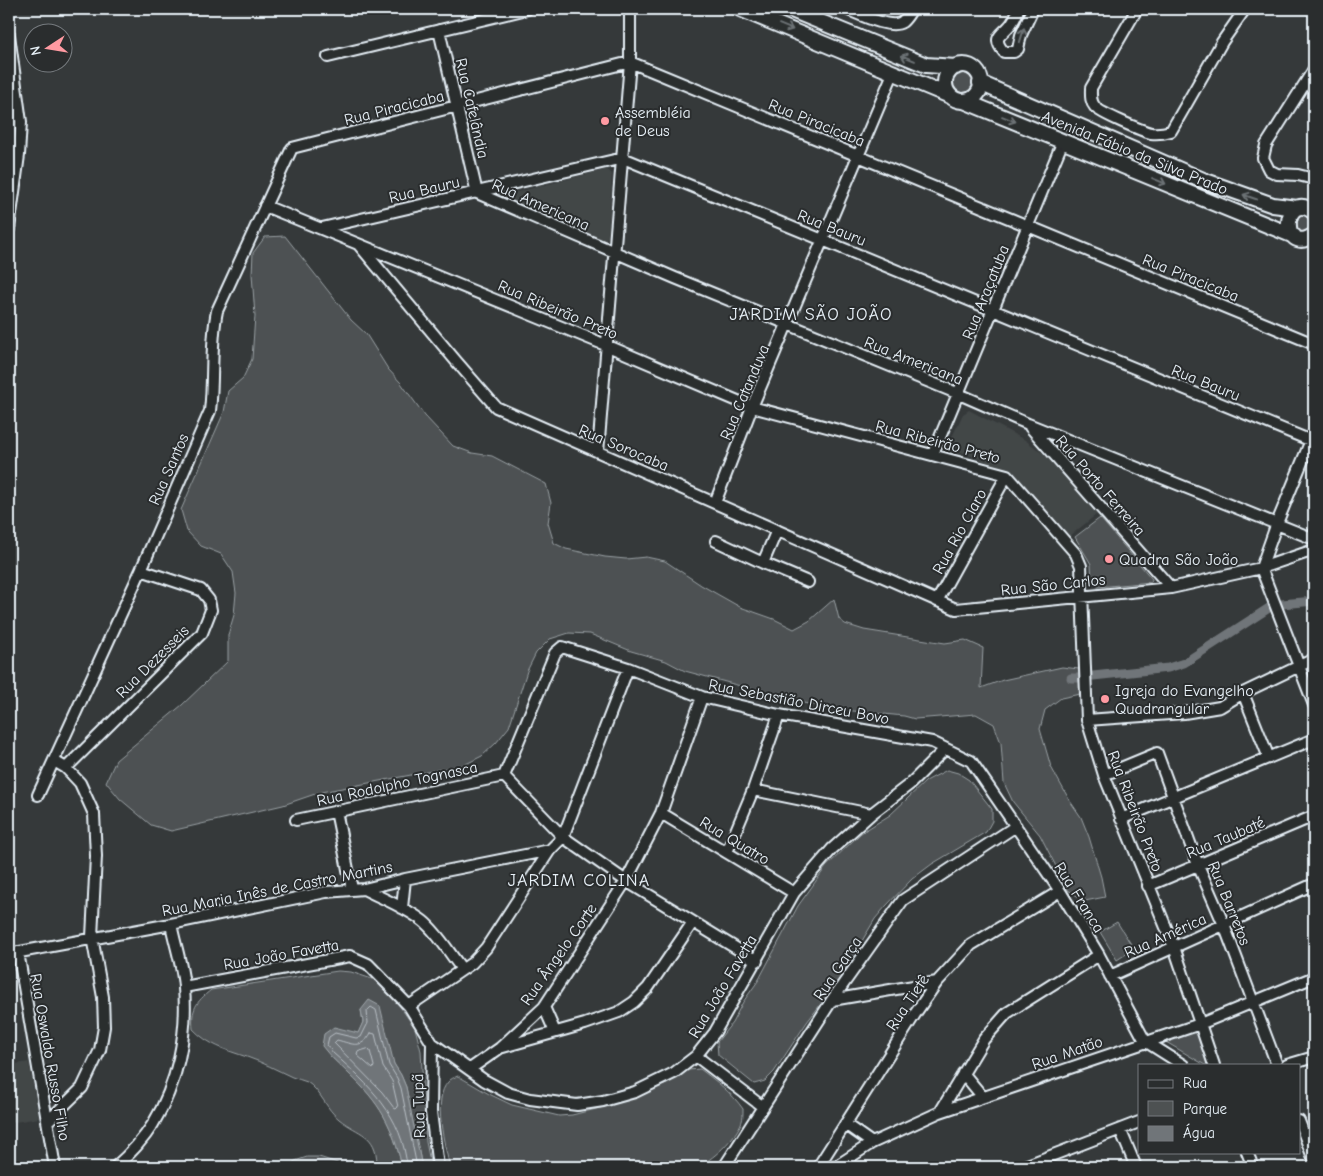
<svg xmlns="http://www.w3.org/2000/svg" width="1323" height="1176" viewBox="0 0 1323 1176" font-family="'Comic Neue',sans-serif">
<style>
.built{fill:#424647}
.green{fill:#4d5152;stroke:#9aa1a5}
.water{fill:#707579;stroke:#a0a7ac}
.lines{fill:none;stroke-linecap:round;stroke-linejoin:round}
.shore{stroke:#b8bfc5;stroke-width:1}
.canal{stroke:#707579;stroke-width:9}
.minor-casing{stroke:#e8f1f8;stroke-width:14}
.secondary-casing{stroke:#e8f1f8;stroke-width:18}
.minor{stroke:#2a2d2e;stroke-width:10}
.secondary{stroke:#2a2d2e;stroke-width:14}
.oneway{stroke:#6c7275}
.poi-dot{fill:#ff9aa2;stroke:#2a2d2e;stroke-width:2}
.labels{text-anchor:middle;stroke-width:4;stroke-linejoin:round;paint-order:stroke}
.street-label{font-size:16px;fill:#e8f1f8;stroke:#2a2d2e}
.poi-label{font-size:16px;fill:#e8f1f8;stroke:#2a2d2e;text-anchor:start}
.neighbourhood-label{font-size:18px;letter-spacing:1px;fill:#e8f1f8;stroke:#2a2d2e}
</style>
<rect width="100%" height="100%" fill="#35393a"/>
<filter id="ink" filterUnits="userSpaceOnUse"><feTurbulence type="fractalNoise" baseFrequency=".02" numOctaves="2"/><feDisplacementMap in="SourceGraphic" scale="10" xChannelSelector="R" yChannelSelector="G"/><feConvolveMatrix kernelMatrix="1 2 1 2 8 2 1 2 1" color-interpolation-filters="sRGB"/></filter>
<g filter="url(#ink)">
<path class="built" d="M607,169L612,174L609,237L604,240L509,199V194Z
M969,410L1025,440L1044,454L1097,514L1070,536L1011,471L950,448L949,443L963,414Z
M29,1062L39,1118L9,1123V1065Z"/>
<path class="green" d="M951 83a12 12 0 1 1 24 0a12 12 0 1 1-24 0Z
M1297,213L1314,217V230L1302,236L1291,222Z
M285,236L351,320L366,334L388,369L401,383L425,416L453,446L472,453L492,456L546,484L551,503L548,523L554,543L566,549L605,557L626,559L646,557L665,561L701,585L740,607L774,619L794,629L809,621L834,599L839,619L845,624L864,630L945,643L965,640L983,648L981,688L1003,680L1062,667L1079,669L1080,694L1061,698L1045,710L1040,729L1051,767L1070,801L1081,817L1089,837L1101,877L1105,897L1085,901L1068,890L1040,835L1013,802L1004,783L1001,743L994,724L976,714L915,719L904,716L843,710L803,703L685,671L666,661L631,651L590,634L569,633L550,639L536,653L527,671L509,727L496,743L482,756L464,765L321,792L283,805L171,831L151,825L120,799L106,782L116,760L182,705L228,661V635L234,615L236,593L233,572L221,554L201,546L187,531L181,510L224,412L228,391L243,378L252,359L255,316L252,274L253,253L265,237Z
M1100,518L1152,579L1151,582L1098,587L1092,583L1091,564L1075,537Z
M947,770L958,773L969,780L992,809V821L986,832L932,864L912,879L886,906L875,919L837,983L807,1022L774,1072L765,1081L754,1084L718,1055L717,1042L732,1023L743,1002L758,981L798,906L826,867L861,833L890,815L926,781Z
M1117,922L1134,949L1117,960L1100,932Z
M338,971L351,972L375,980L394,998L415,1028L421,1051L426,1142L431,1167H422L406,1087L401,1075L394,1064L390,1052L361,1010L363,1022L358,1034L330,1056C371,1093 390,1112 402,1167H368L377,1163C376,1133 359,1135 339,1119C326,1109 321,1091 307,1082C302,1080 297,1079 292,1077C277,1070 262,1062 247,1057C226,1050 208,1045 193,1029C191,1009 196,1002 211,990Z
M1197,1029L1210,1065H1205L1166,1042Z
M700,1069C716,1081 732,1093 743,1109C743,1113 743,1118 742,1121C736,1138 712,1161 696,1167H450C445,1147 432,1099 448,1082C450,1079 455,1077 458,1076L489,1094L512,1105L559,1116L572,1115L608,1106L667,1084L688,1070Z
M307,1157H319L350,1167H287L295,1161Z"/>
<path class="water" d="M369,1000L380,1006L394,1064L401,1075L406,1087L422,1167H402C393,1126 380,1103 349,1074C340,1065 330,1057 322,1046L324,1034L334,1027L358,1033L363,1022L361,1010Z"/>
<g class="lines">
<path class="shore" d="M371,1033L375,1034L383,1067L392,1081L398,1107L396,1109L394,1108L382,1092L334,1043L337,1040C353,1044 361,1050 371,1033Z
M368,1049L370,1051L374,1066L373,1069L357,1055L358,1052Z
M407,1167C403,1116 369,1085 333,1053L327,1045L329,1037L335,1033L356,1038L361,1037L368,1023L367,1011L371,1007L376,1010L389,1065L397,1078L401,1088L417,1167"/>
<path class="canal" d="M1282,604L1314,601
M1093,676L1168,668L1184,663L1272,606
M1071,678H1079"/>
<g class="minor-casing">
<path id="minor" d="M846,9C859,14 890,30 902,22C907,18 909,13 912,9
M1018,9C1017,13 1016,17 1013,21C1006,34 989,35 1004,52H1014L1018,49L1021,35L1033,9
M1137,9L1091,88C1091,95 1090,101 1095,107C1100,113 1142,131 1151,133C1158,134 1164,133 1171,131L1222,42L1245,9
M439,30L477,193L675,278L959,394L1028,424L1314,539
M9,35L21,122L19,155L9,229
M328,57L527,9
M1314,69L1266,145L1263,158L1269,170L1277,174L1298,175L1314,179
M265,206L608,346L752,407L1007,475L1076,554L1081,566L1087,720L1104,775L1174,947L1214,1065
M322,228L623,158L1314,442
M359,245L456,361L496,407L956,609L1171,588L1261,568L1314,550
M1030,427L1171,588
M598,452L630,62V9
M933,454L1063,141
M715,503L752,407L894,71
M777,530L763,563L808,582
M716,541L763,563
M1261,568L1314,705
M1261,568L1277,523L1314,433
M937,601L1007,475
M1243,693L1269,758
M1087,720L1184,713L1220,707L1243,693L1314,659
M66,768L202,633L211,610L209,600L201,590L141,570
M1104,775L1157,753L1198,865L1224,925L1277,1065
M504,776L555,653L562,647L628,668L702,697L779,715L932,742L971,761L1060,891L1099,955L1145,1041L1183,1065
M504,776L563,837L626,881L757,961
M753,790L871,814
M38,795L141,570L210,411C214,378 210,344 217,311L292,148L630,62L1314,344
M336,811L352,889
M661,813L794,893
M1121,819L1314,739
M296,820L504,776
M727,852L753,790L779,715
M1148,886L1314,816
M364,889C383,899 405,907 423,921C439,934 449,953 462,969
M402,908L405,879
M18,952L55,1167
M9,954L171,924L326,892L364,889L405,879L550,850
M1110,976L1314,884
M184,987L350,956L368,964L409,1006L432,1043L484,1080L508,1093L530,1099L577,1105L603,1101L635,1092L674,1073L696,1056L715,1032L794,893L832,849L871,814L910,784L945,749
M832,1000L937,982
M409,1006L472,963L486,948L550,850L563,837L628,668
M544,1007L555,1032
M432,1043L431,1112L438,1167
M503,1047L585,1024L619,1012L634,1002L648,988L693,922
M696,1056L763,1107
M1287,1065L1314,1057
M470,1069L500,1048L544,1007L626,881L661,813L702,697
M963,1073L982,1096
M940,1112L984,1039L1007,1013L1099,955
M48,1121L82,1088L100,1050L104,1027L103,997L92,937L96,856L94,814L80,783L66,768L54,761
M1299,1121L1314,1160
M845,1124L872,1143
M1120,1129L1136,1167
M1247,1152L1253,1167
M115,1167C129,1155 143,1140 153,1124C177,1085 188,1034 184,988C183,967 175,945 171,924
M724,1167L832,1000L903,900L1016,826
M818,1167L917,1011L937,982L971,945L1060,891
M835,1167L872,1143L940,1112L1200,1024L1314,977
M1022,1167L1139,1122"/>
</g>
<g class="secondary-casing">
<path id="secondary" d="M740,9L950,96
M789,9L926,65L956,67
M945 83a18 18 0 1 1 36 0a18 18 0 1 1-36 0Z
M980,83L1203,180L1273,205L1297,208
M964,101L1294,236
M1314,212C1282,188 1279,258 1314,235"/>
</g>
<use href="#minor" class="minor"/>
<use href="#secondary" class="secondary"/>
</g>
<defs><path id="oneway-shaft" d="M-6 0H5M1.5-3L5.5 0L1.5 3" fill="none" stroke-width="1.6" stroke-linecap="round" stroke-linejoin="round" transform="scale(1.25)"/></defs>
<g class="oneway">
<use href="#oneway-shaft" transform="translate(786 27) rotate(22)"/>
<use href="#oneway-shaft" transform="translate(1022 35) rotate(-73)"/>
<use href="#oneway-shaft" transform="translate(908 58) rotate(-158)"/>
<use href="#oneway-shaft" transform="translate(1009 119) rotate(22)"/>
<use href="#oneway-shaft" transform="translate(1159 181) rotate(23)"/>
<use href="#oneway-shaft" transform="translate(1250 197) rotate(-161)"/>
</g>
</g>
<g class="poi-dot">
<circle cx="605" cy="121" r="5"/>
<circle cx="1109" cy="559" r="5"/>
<circle cx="1105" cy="699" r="5"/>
</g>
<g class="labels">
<g class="street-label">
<text transform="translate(394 107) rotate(-14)" y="6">Rua Piracicaba</text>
<text transform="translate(473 108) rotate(77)" y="6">Rua Cafelândia</text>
<text transform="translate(817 122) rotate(22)" y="6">Rua Piracicaba</text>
<text transform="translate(1135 152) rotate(22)" y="6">Avenida Fábio da Silva Prado</text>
<text transform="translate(424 189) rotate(-13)" y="6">Rua Bauru</text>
<text transform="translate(541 204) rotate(24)" y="6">Rua Americana</text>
<text transform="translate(832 227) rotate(22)" y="6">Rua Bauru</text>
<text transform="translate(1191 277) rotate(22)" y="6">Rua Piracicaba</text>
<text transform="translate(985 292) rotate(-68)" y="6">Rua Araçatuba</text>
<text transform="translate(558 309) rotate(23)" y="6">Rua Ribeirão Preto</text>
<text transform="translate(914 360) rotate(22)" y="6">Rua Americana</text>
<text transform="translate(1206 382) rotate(22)" y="6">Rua Bauru</text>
<text transform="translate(744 392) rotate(-67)" y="6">Rua Catanduva</text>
<text transform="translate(938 441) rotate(15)" y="6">Rua Ribeirão Preto</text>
<text transform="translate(624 447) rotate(23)" y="6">Rua Sorocaba</text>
<text transform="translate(168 469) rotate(-66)" y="6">Rua Santos</text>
<text transform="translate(1101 485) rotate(49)" y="6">Rua Porto Ferreira</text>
<text transform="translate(959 531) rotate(-61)" y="6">Rua Rio Claro</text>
<text transform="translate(1053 584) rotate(-6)" y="6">Rua São Carlos</text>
<text transform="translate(152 661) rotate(-45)" y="6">Rua Dezesseis</text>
<text transform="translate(799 701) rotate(11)" y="6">Rua Sebastião Dirceu Bovo</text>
<text transform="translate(397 783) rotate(-12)" y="6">Rua Rodolpho Tognasca</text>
<text transform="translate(1136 811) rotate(69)" y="6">Rua Ribeirão Preto</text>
<text transform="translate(1225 837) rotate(-23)" y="6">Rua Taubaté</text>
<text transform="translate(735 840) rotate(31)" y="6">Rua Quatro</text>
<text transform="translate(277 888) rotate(-11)" y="6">Rua Maria Inês de Castro Martins</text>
<text transform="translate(1080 897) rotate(58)" y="6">Rua Franca</text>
<text transform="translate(1230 903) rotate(68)" y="6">Rua Barretos</text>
<text transform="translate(1165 935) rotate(-24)" y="6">Rua América</text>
<text transform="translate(281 954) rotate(-10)" y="6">Rua João Favetta</text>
<text transform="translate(558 954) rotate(-55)" y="6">Rua Ângelo Corte</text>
<text transform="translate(837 968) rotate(-56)" y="6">Rua Garça</text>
<text transform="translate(722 986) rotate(-59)" y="6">Rua João Favetta</text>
<text transform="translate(907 1002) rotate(-56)" y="6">Rua Tietê</text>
<text transform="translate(1067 1052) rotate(-19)" y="6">Rua Matão</text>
<text transform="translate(51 1057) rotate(80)" y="6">Rua Oswaldo Russo Filho</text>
<text transform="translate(418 1106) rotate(-92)" y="6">Rua Tupã</text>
</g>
<g class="poi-label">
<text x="615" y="118">Assembléia<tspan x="615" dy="18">de Deus</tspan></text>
<text x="1119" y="565">Quadra São João</text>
<text x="1115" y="696">Igreja do Evangelho<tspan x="1115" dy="18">Quadrangular</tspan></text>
</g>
<g class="neighbourhood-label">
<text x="811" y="320">JARDIM SÃO JOÃO</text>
<text x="579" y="886">JARDIM COLINA</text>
</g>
</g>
<rect width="1323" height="1176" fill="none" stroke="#2a2d2e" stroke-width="30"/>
<rect x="15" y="15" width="1293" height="1146" fill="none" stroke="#e8f1f8" stroke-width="2" filter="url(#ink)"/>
<rect x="1138" y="1064" width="162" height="90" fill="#2a2d2e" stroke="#767b7f"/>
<rect x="1148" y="1080" width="25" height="8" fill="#2a2d2e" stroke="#767b7f"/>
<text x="1183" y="1088" font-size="15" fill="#e8f1f8">Rua</text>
<rect x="1148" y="1101" width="25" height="15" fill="#4d5152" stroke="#767b7f"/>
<text x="1183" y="1114" font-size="15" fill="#e8f1f8">Parque</text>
<rect x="1148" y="1126" width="25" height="15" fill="#707579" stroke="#767b7f"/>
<text x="1183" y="1138" font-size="15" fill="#e8f1f8">Água</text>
<g transform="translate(48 48) rotate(258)"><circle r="24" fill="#2a2d2e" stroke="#767b7f"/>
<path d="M0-4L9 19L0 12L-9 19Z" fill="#ff9aa2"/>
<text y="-8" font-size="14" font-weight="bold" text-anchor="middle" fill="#e8f1f8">N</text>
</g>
</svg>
